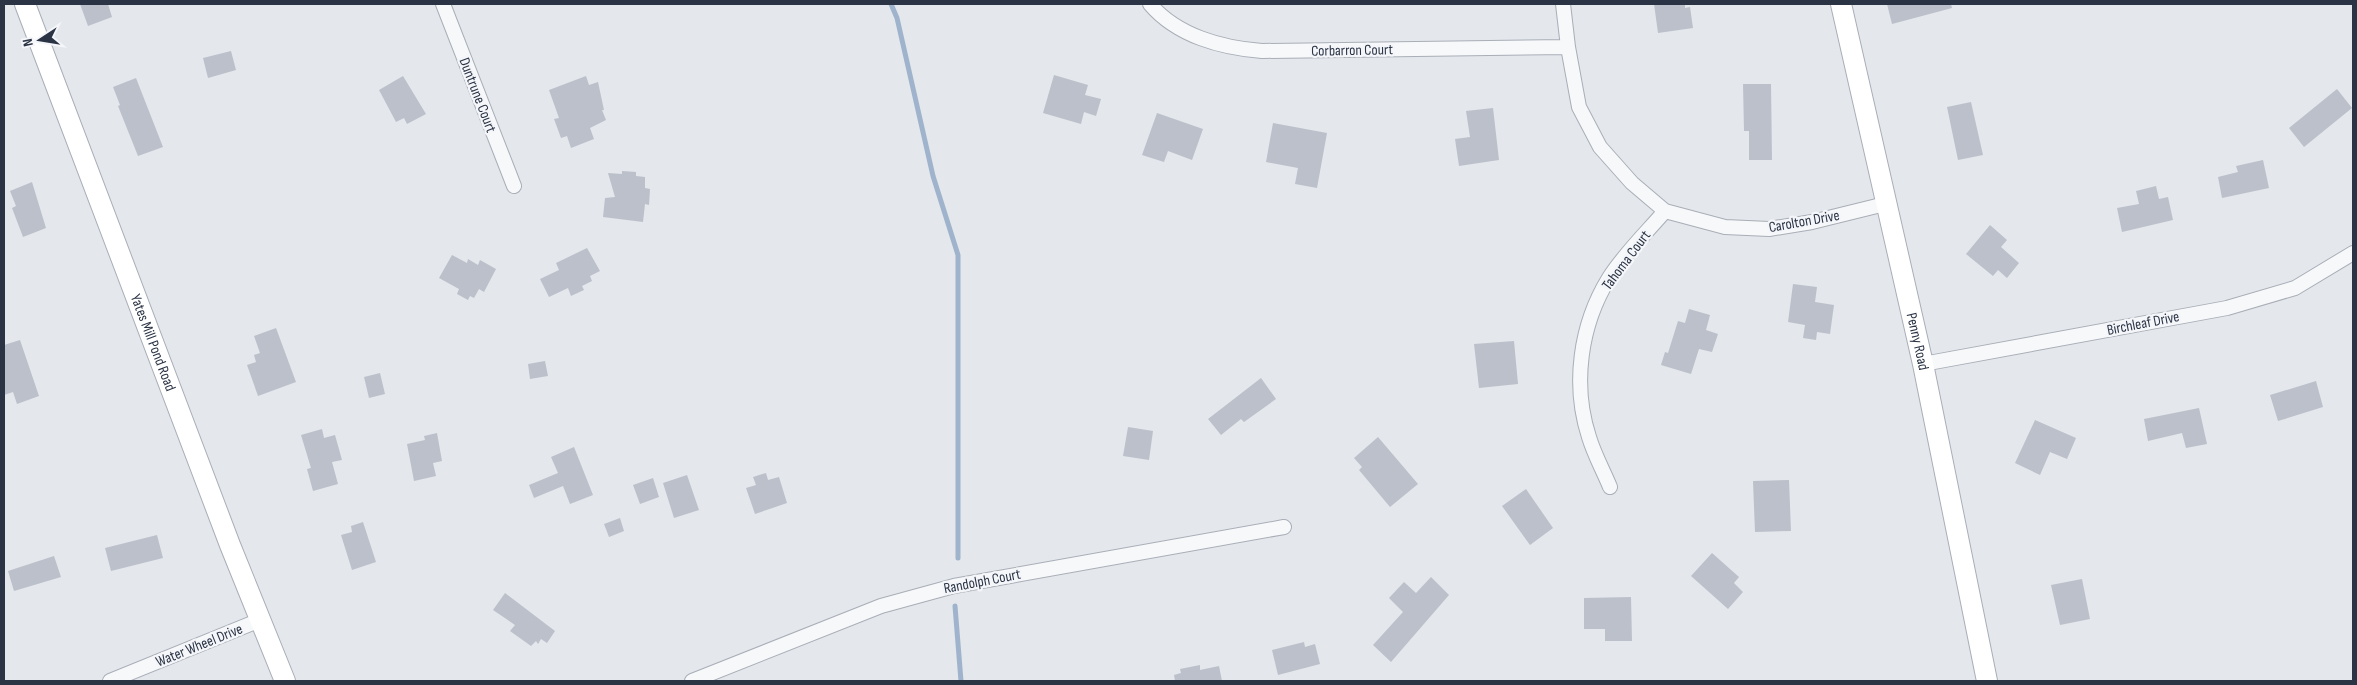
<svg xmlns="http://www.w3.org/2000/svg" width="2357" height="685" viewBox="0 0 2357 685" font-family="'Sofia Sans Condensed',sans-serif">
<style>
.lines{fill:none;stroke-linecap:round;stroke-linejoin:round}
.stream{stroke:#9fb4cc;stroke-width:5}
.building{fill:#bbc0ca}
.street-casing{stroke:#a9aeb7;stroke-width:16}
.secondary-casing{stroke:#a9aeb7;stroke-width:22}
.street{stroke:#f7f8fa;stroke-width:14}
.secondary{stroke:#fff;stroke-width:20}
.labels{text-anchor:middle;stroke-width:4.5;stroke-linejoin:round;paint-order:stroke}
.street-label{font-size:15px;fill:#2b3445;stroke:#f4f6f9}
</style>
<rect width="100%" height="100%" fill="#e4e7ec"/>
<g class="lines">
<path class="stream" d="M891,4L897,18L933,176L958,255V558
M955,606L961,681"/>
</g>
<path class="building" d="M80,4H108L112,17L88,26Z
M1654,4H1685V8L1690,7L1693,28L1658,33Z
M1887,4H1951L1952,8L1892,24Z
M231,51L236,70L208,78L203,58Z
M1054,75L1088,85L1085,95L1101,99L1096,116L1084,112L1081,124L1043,113Z
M403,76L426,114L407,124L404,118L396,122L379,90Z
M586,76L589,85L598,82L604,110H602L606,120L590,128L594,139L571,148L567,136L561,138L554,119L559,118L549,90Z
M136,78L163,147L138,156L118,106L120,105L113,87Z
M1743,84H1771L1772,160H1749V131H1744Z
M2337,89L2352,108L2304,147L2289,128Z
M1971,102L1983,155L1958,160L1947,107Z
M1493,108L1499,160L1459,166L1455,139L1470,137L1466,111Z
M1157,113L1203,129L1192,160L1168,151L1164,162L1142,155Z
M1273,123L1327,133L1317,188L1295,184L1298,168L1266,162Z
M2263,160L2269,188L2222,198L2218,177L2238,172L2236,166Z
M622,171L636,172V176L645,177V188L650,189L649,205L645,204L643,222L603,217L605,198L615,197L608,173L622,174Z
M32,182L46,228L23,237L12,208L16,206L10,191Z
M2156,186L2159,199L2168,197L2173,220L2122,232L2117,208L2139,204L2136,191Z
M1990,225L2007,240L2001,247L2019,263L2007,278L1998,270L1993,276L1966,254Z
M587,248L600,271L590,276L592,281L582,286L584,290L571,296L568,288L549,297L540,279L559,270L556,263Z
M452,255L467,263L468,259L478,265L480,260L496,269L484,292L479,289L474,298L470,296L468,300L457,294L459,289L439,278Z
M1793,284L1817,287L1815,302L1834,305L1830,334L1817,332L1816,340L1803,338L1805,325L1788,322Z
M1689,309L1710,315L1706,330L1718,334L1712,352L1699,349L1691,374L1661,365L1665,352L1668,353L1678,321L1685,323Z
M276,328L296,382L258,396L247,365L256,362L254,355L260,353L254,336Z
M20,340L39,396L17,404L13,392L4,395V345Z
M1514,341L1518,384L1479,388L1474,344Z
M545,361L548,376L530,379L528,364Z
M380,373L385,394L369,398L364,377Z
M1261,378L1276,399L1244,422L1241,419L1221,435L1208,419Z
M2316,381L2323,407L2278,421L2270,395Z
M2199,408L2207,444L2186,448L2182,433L2148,441L2144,419Z
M2035,420L2076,438L2067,459L2050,452L2040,475L2015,463Z
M1128,427L1153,431L1149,460L1123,456Z
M322,429L324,438L335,435L342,460L332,462L338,484L313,491L307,469L311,468L301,435Z
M437,433L442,461L433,463L436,476L414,481L407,444L425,440L424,436Z
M1378,437L1418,484L1390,507L1359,470L1362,467L1354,458Z
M574,447L593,495L570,504L563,486L534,498L529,485L558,473L551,457Z
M766,473L768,480L779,477L787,503L755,514L746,488L756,485L753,477Z
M687,475L699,510L674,518L663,483Z
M653,478L659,497L640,504L633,485Z
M1789,480L1791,531L1755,532L1753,481Z
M1526,489L1553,528L1530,545L1502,506Z
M620,518L624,531L609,537L604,524Z
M363,522L376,562L352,570L341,535L352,532L351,526Z
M157,535L163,558L111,571L105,548Z
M1712,553L1739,577L1734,583L1743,592L1728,609L1691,576Z
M54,556L61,577L14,591L8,571Z
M1431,577L1449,595L1391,662L1373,645L1403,612L1389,598L1404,582L1416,593Z
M2082,579L2090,619L2060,625L2051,585Z
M505,593L555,631L547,643L541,639L538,644L536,641L531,646L510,631L515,625L493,610Z
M1631,597L1632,641H1605V629H1584V598Z
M1304,642L1305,647L1315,644L1320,664L1278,675L1272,650Z
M1200,665V670L1219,666L1222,681H1175L1174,675L1181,673L1180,669Z"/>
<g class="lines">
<g class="street-casing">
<path id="street" d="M443,4L514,186
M1150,4C1177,36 1222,48 1262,51L1568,47
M1563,4L1568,47L1579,107L1600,147L1632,183L1665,211L1725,227L1769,229L1812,222L1885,204
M1923,364L2227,308L2295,288L2353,253
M1610,487C1603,470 1594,454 1589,437C1572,385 1580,325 1609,278C1624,254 1647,232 1665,211
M110,681L260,620
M692,681L881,606L954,586L1284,527"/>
</g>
<g class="secondary-casing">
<g id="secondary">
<path id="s1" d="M25,4L230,545L285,681"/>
<path id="s2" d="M1841,4L1923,364L1987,681"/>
</g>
</g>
<use href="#street" class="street"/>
<use href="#secondary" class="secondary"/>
</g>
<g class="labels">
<g class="street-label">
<text transform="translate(1352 50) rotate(-1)" y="5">Corbarron Court</text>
<text transform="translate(478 95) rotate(69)" y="5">Duntrune Court</text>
<text transform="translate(1804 221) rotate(-10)" y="5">Carolton Drive</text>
<text transform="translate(1626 260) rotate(-53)" y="5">Tahoma Court</text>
<text transform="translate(2143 323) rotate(-11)" y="5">Birchleaf Drive</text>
<text dy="5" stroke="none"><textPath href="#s2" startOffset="346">Penny Road</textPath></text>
<text dy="5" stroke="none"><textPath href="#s1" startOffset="362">Yates Mill Pond Road</textPath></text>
<text transform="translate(982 581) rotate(-11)" y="5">Randolph Court</text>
<text transform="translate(199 645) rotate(-22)" y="5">Water Wheel Drive</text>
</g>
</g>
<rect width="2357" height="685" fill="none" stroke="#2b3445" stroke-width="10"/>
<g transform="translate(40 40) rotate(258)" stroke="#f4f6f9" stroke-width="4" paint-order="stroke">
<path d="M0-4L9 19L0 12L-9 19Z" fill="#2b3445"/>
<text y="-8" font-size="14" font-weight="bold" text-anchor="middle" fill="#2b3445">N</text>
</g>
</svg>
